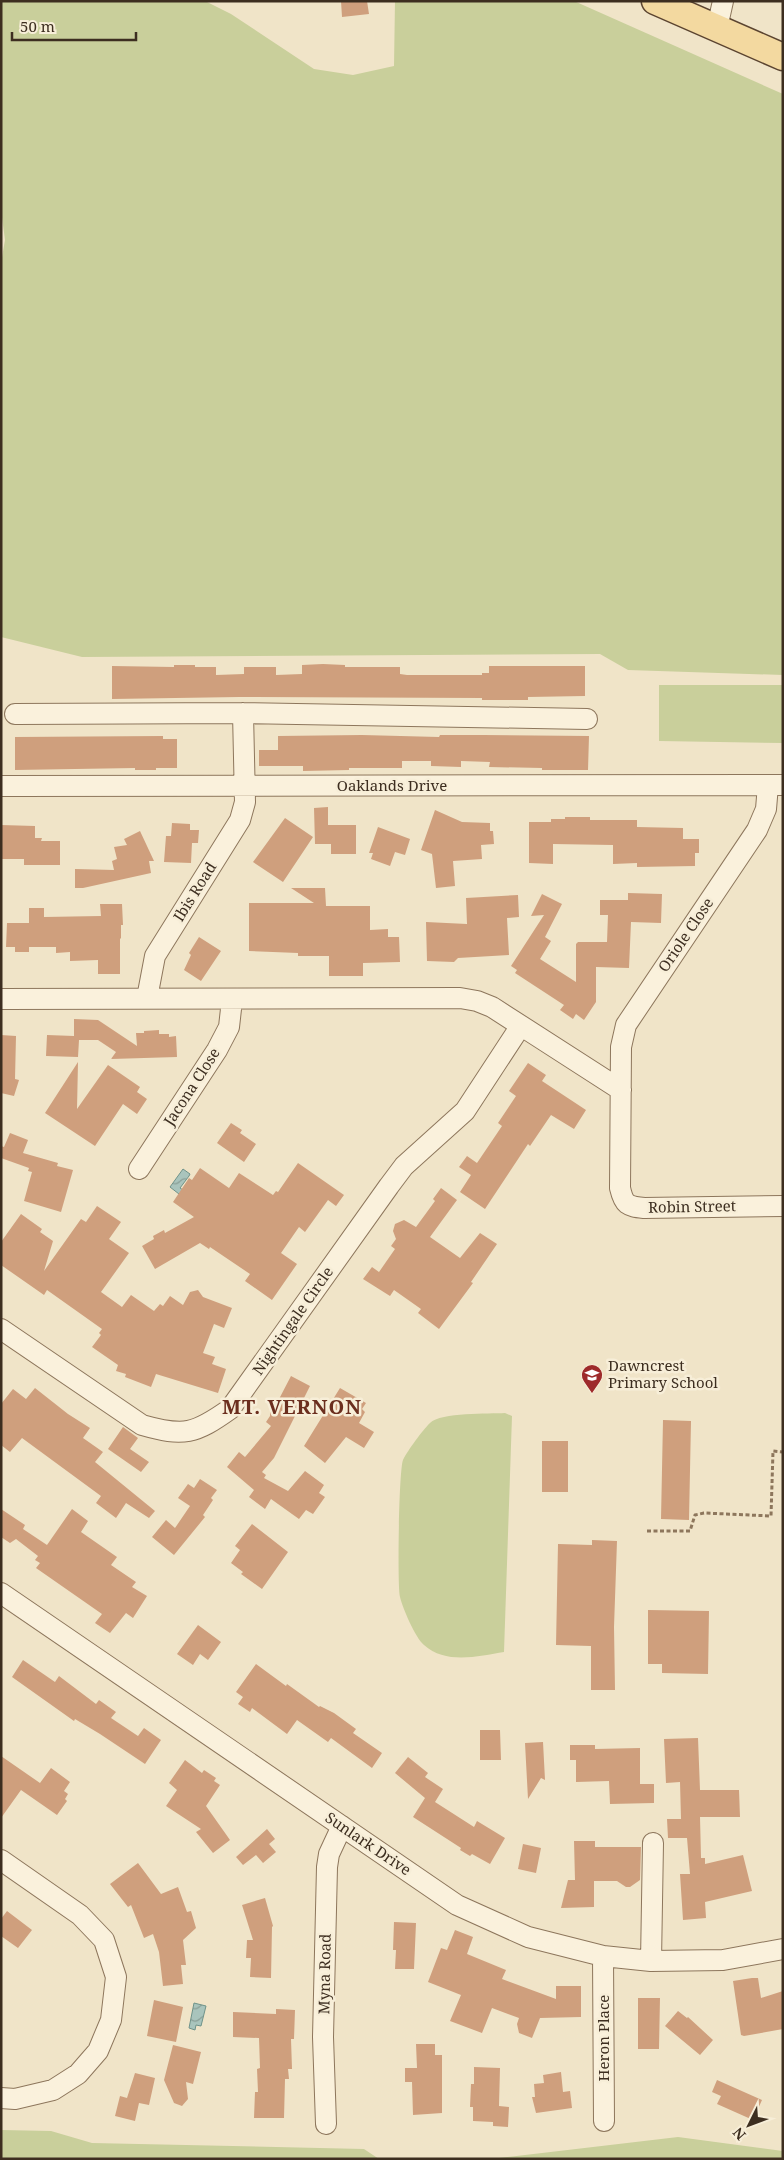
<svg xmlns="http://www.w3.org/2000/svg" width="784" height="2160" viewBox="0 0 784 2160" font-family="'Noto Serif',serif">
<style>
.green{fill:#c9cf9b}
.water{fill:url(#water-waves);stroke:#6f938a}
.building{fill:#cf9f7d}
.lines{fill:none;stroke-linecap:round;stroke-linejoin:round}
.minor-casing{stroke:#8d765c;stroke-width:22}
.major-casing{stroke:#5b4430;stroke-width:29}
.path{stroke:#8d765c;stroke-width:3;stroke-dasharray:4 2.5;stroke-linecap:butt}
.minor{stroke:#faf1dc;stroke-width:20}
.major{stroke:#f3d9a0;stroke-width:26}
.labels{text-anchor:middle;stroke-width:5;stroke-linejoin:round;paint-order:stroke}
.street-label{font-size:15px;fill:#3d2e20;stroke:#f7eed8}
.poi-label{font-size:15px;fill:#3d2e20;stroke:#f7eed8;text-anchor:start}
.district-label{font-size:20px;font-weight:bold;letter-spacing:1px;fill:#6b2e1e;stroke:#f7eed8}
</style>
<defs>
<pattern id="water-waves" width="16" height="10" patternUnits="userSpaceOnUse" patternTransform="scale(1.25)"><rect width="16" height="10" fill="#a9c4bc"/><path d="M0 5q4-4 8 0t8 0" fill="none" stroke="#8ba098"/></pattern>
</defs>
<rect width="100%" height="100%" fill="#f0e4c8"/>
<path class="green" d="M1,1H205L231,14L314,69L353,75L394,66L395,1H574L783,94V675L628,670L600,654L82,657L1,637V263L5,240L1,210Z
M659,685H783V743L659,741Z
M505,1413L512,1416L504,1652C479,1656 446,1665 424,1645C415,1637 403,1609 400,1597C397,1585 399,1469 403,1460C408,1450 422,1431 430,1423C441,1412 489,1414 505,1413Z
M1,2130L51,2131L92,2143L364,2149L379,2159H1Z
M678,2137L783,2151V2159H490Z"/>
<path class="water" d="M183,1169L190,1174L189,1176L180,1188L183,1190L179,1194L170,1187Z
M194,2003L206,2006L201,2026L196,2025L195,2030L189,2028Z"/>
<path class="building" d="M341,1H367L369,14L342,17Z
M323,664L345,665V667H400V674L407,675H482V673H489V666H585V696L528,697V700H482V698L239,697L112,699V666L174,667V665H195V667H216V675L244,674V667H276V675L302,674V665Z
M362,735L439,737L440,735H483L589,736L588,770H542V768L489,767L490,762L461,761V767L431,766V761H402V768H349V770L303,771V766H259V750H278V736Z
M163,736V739H177V768H156V770H135V768L15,770V737Z
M328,807V825H356V854H331V844H315L314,808Z
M435,810L462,822L490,823V831H493L494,844L481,845L482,859L453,861L455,886L436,888L432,854L421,850Z
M565,817H590V820H637V827L683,828V839H699V853H695V866L637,867V863L613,864V845L553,844V864L529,863V822H551V819H565Z
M285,818L313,837L283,882L253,862Z
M172,823L190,824V830H199L198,843H192L191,863L164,862L166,836H171Z
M1,825L35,826V838H42L41,841H60V865H24V859H1Z
M378,827L410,839L405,855L395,852L390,866L371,859L373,853H369Z
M140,831L154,861H149L151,873L83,888H75V869L114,870L112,861L117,859L114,847L127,845L124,839Z
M291,888H325L326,906H370V930L388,929V937H399L400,962L363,963V976H329V956H298V953L249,951V903H314Z
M628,893L662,894L661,923L631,922L629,968L596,967V1002L584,1020L576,1014L573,1019L560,1010L564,1005L515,973L517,970L511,966L544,915L531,916L542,894L562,904L545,937L551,941L540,959L576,982V944L578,942H607L608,915H600V900H628Z
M518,895L519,917L507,918L509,955L458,958L454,962L427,961L426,922L467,924L466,898Z
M100,904H122L123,925H121V939L120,938V974H98V960L70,961V952L56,953V947H29V952H15V947H6L7,923H29V908H44V917L101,916Z
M199,937L221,951L201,981L184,970L191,955L189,953Z
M74,1019L98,1020L137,1046L136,1033H144V1031L159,1030V1034H169V1037L176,1036L177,1057L111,1059L116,1052L98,1040H79L78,1057L46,1056L47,1035L74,1036Z
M1,1035L16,1036L15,1079L19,1080L14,1096L1,1093Z
M78,1062L77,1109L108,1065L140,1087L137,1092L147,1099L137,1114L123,1104L95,1146L45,1113Z
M528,1063L546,1075L542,1081L586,1110L574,1129L551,1115L530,1146L528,1144L485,1209L460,1192L471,1175L459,1167L467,1156L477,1163L502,1126L498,1123L516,1096L509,1091Z
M231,1123L242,1130L240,1133L256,1144L244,1162L217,1143Z
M10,1133L28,1140L23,1153L58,1163L57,1166L73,1170L61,1212L24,1201L32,1172L28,1171L29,1168L1,1158V1146L4,1147Z
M298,1163L344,1195L336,1206L328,1200L305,1232L299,1227L281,1253L297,1264L272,1300L245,1281L250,1274L210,1247L209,1249L200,1243L155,1269L142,1246L154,1239L153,1236L164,1230L165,1233L194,1217L173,1202L189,1178L192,1180L200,1168L229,1188L239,1173L273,1195L276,1191L278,1192Z
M441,1188L457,1200L430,1237L460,1258L480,1233L497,1244L471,1282L473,1283L439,1329L418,1313L421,1309L394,1290L390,1296L363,1279L372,1267L379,1272L395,1249L391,1246L396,1239L393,1231L395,1224L404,1220L416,1227L435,1201L433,1199Z
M97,1206L121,1222L109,1239L129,1253L101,1292L122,1307L131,1295L154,1311L160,1304L163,1306L170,1296L183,1305L190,1292L198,1290L203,1297L232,1308L224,1328L214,1324L203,1353L215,1357L212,1364L226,1369L218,1393L156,1374L151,1387L125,1377L126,1374L116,1371L118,1365L92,1347L101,1335L99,1333L102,1329L47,1290L44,1295L1,1265V1242L21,1214L42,1229L40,1232L53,1241L44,1271L81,1219L86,1222Z
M291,1376L310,1386L274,1458L262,1472L266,1475L264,1478L288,1491L305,1471L324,1485L319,1493L325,1497L313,1514L306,1510L299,1519L271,1499L265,1509L249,1497L254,1490L227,1467L239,1452L245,1457L271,1426L266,1422L270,1416V1404L278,1401Z
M35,1388L68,1414L90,1428L83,1438L103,1452L95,1462L155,1511L149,1518L126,1503L116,1518L96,1503L101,1496L22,1438L10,1452L1,1445V1404L13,1389L26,1399Z
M340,1388L366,1403L362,1409L365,1412L359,1423L374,1432L364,1448L346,1437L325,1463L304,1446Z
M663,1420L691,1421L689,1520L661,1519Z
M123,1427L138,1438L130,1449L149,1462L141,1472L108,1449Z
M542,1441H568V1492H542Z
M200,1479L217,1490L211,1498L213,1500L203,1515L205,1517L174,1555L152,1537L166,1520L175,1528L190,1506L178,1498L188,1484L194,1488Z
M1,1509L25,1525L23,1529L47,1545L72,1509L88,1521L81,1532L117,1557L111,1565L136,1582L132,1587L147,1596L133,1618L126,1613L110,1633L95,1623L102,1614L36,1568L40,1563L35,1560L38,1556L16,1539L10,1543L1,1537Z
M252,1524L288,1552L262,1589L241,1574L243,1572L231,1563L240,1550L235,1546Z
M592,1540L617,1541L614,1627L615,1690H591V1646L556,1645L558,1544L592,1545Z
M648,1610L709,1611L708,1674L662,1673V1664H648Z
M198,1625L221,1642L208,1660L200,1654L193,1665L177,1654Z
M23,1660L55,1682L59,1676L96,1704L99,1700L116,1712L111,1718L138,1736L144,1728L161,1740L145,1764L100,1734L75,1719L74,1721L12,1677Z
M256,1664L286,1686L287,1684L319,1707L320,1706L334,1713L356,1729L353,1733L382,1753L372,1768L331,1738L328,1742L297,1720L287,1734L252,1708L250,1712L238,1704L243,1697L236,1692Z
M480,1730H500L501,1760H480Z
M698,1738L700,1790H739L740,1817H700L701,1858H705V1864L743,1855L752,1891L705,1902L706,1918L683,1920L680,1874H690L687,1838H668L667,1819H681L680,1782L666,1783L664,1739Z
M543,1742L545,1780L541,1778L528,1799L525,1743Z
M570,1745H595V1749L640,1748V1784H654V1803L610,1804L609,1781L576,1782V1760H570Z
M1,1756L40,1783L51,1768L70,1782L64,1791L68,1794L65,1799L67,1801L57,1815L21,1790L1,1818Z
M408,1757L428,1773L425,1777L443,1789L435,1802L474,1827L477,1821L505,1838L490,1864L472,1854L470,1856L460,1850L461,1848L413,1817L425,1798L395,1773Z
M185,1760L202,1773L204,1770L216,1778L214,1781L220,1785L206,1806L230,1840L213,1853L196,1832L201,1829L166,1806L177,1790L169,1783Z
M267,1829L275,1839L269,1844L276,1852L263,1863L256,1855L243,1865L236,1857Z
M574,1841H595V1847H641L640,1880L630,1887H626L617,1881H594V1907L561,1908L568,1880H575Z
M523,1844L541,1848L536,1873L518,1869Z
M138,1863L161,1894L178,1887L187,1912L191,1911L196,1928L183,1940L186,1965H181L183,1984L163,1986L159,1952L153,1934L144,1938L131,1905L128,1907L110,1884Z
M265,1898L273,1926L272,1927L271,1978L250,1977L251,1958H246L247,1940H253L242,1905Z
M7,1911L32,1930L18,1948L1,1936V1919Z
M394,1922L416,1923L414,1969H395L396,1950H393Z
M455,1930L473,1937L467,1954L506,1970L502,1979L556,1999V1986H581V2017L540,2018L532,2038L519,2033L517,2024L519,2018L492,2008L482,2033L450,2021L461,1995L428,1982L441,1948L447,1950Z
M752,1978H758L761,1998L783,1991V2029L744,2036L741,2035L733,1981Z
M638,1998H660L659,2049H638Z
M154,2000L183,2007L176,2042L147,2036Z
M276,2009L295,2010L294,2039H291L292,2069H288L289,2079H285L284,2118H254L255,2092H258L257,2069L260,2068L259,2038L233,2037V2012L276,2014Z
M678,2011L687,2018L688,2017L713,2040L700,2055L665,2026Z
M416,2044H435V2055H442V2113L413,2115L412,2082H405V2068H417Z
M173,2045L201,2052L193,2084L186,2082L188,2099L182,2106L174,2103L164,2080Z
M474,2067L500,2068L499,2106L509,2107L508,2127L493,2126V2122L473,2121V2107H470L471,2084H474Z
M561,2072L563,2092L570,2091L572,2108L536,2113L532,2097H535L534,2084L544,2083L543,2075Z
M135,2073L155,2078L149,2105L139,2103L135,2121L115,2116L120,2096L127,2098Z
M717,2080L762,2100L753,2120L717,2104L721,2096L712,2092Z"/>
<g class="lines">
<g class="minor-casing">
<path id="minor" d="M717,28L723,1
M15,714L243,713L587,719
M768,785L766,809L757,830L626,1025L621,1047L620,1188C624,1205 627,1206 644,1208L783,1206
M1,786L783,785
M147,998L155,956L240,820L245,802L243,713
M1,999L460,998L477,1001L492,1007L621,1090
M139,1169L217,1050L229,1027L232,1000
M1,1329L142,1425C184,1437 195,1434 230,1409L389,1186L404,1166L465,1111L520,1027
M1,1593L457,1905L528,1937L603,1956L651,1961L723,1960L783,1949
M1,1860L80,1915L104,1940L116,1977L111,2020L98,2051L78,2074L53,2090L15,2099L1,2098
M603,1956L604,2121
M651,1961L653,1843
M326,2124L323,2037L327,1867L329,1854L342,1826"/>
</g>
<g class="major-casing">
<path id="major" d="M655,1L783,57"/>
</g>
<path class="path" d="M647,1531H690L695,1515L704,1513L771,1516L773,1451L783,1452"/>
<use href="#minor" class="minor"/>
<use href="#major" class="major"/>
</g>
<defs>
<g id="school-pin" transform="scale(1.125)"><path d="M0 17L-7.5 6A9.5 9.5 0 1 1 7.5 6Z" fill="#9e2a2b" stroke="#f7eed8"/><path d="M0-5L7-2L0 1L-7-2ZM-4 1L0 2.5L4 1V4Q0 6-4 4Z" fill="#fff"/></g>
</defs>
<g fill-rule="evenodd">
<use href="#school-pin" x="592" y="1375"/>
</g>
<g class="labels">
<g class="street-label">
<text x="392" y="791">Oaklands Drive</text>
<text transform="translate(195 892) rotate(-58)" y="5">Ibis Road</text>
<text transform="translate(686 935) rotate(-56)" y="5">Oriole Close</text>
<text transform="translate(192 1087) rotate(-57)" y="5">Jacona Close</text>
<text transform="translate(692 1207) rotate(-1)" y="5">Robin Street</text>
<text transform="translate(293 1321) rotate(-55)" y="5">Nightingale Circle</text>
<text transform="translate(368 1844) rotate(34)" y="5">Sunlark Drive</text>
<text transform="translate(325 1974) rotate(-89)" y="5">Myna Road</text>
<text transform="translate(604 2038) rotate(-90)" y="5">Heron Place</text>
</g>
<g class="poi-label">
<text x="608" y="1371">Dawncrest<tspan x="608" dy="17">Primary School</tspan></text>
</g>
<g class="district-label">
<text x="292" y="1414">MT. VERNON</text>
</g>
</g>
<rect width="784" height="2160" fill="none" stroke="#3d2e20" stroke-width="5"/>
<g transform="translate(749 2125) rotate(228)" stroke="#f7eed8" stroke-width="4" paint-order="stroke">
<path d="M0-4L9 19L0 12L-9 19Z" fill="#3d2e20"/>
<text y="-8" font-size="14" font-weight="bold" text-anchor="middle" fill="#3d2e20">N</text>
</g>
<path d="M12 32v8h124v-8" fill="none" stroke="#3d2e20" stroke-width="2.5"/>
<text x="20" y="32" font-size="15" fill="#3d2e20" stroke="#f7eed8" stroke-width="4" paint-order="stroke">50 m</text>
</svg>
